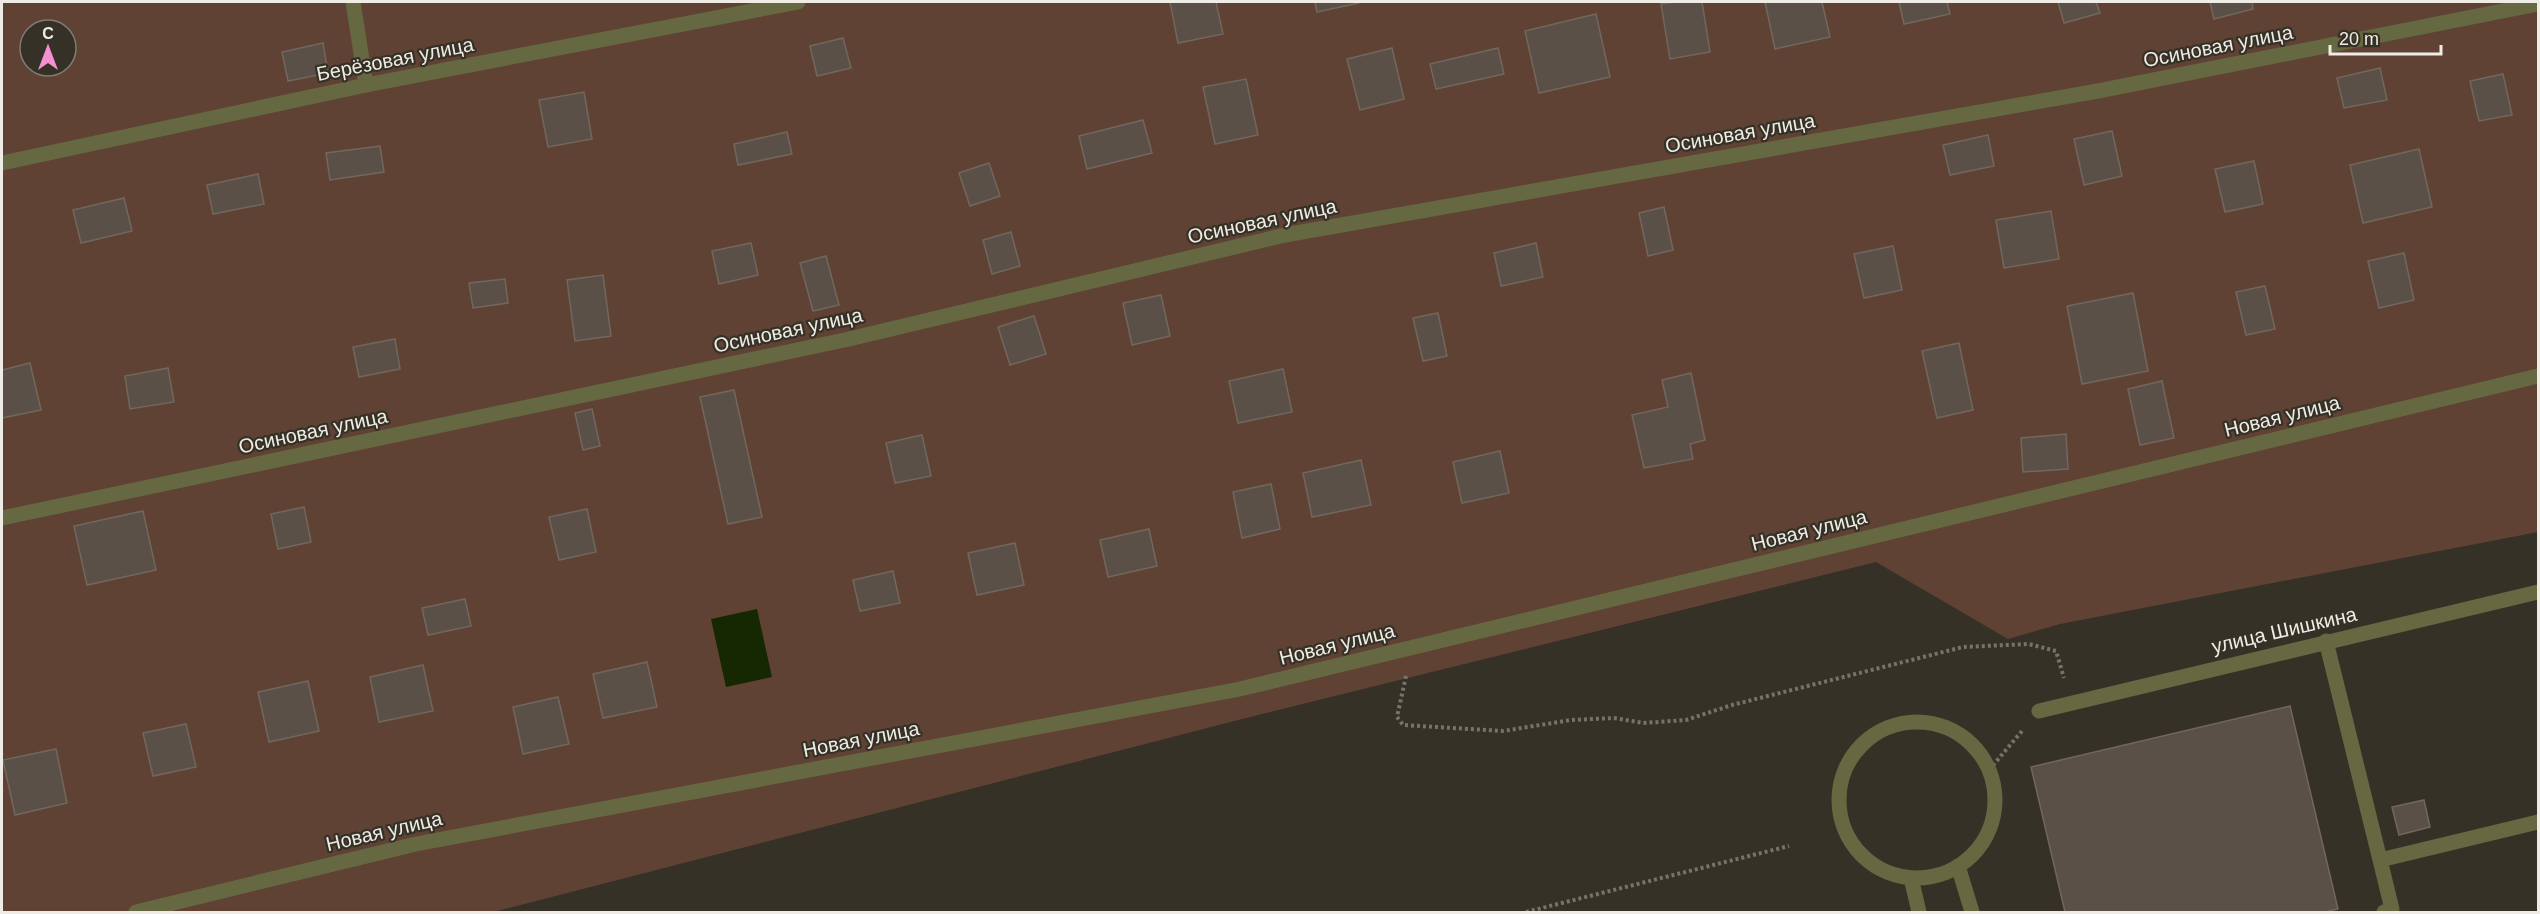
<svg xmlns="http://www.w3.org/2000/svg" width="2540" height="914" viewBox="0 0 2540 914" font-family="Arial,sans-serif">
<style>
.green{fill:#604235;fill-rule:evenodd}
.water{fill:#152801}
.building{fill:#5a5047;stroke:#71675d;stroke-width:1.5}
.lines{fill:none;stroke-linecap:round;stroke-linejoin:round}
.path{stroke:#767369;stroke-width:4;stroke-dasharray:3 3;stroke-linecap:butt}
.service{stroke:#666841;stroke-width:15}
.minor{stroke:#666841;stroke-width:15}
.labels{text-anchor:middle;stroke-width:4.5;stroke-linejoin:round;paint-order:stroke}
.street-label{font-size:20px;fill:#efece5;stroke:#353126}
</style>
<rect width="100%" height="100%" fill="#353126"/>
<path class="green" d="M2,2H2538V532L2060,624L2008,639L1876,562L1246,718L493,912H2ZM30,30H66V66H30Z"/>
<path class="water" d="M757,609L772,677L726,687L711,619Z"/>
<path class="building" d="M1170,2H1216L1223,34L1178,43Z
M1315,2H1359V3L1317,12Z
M1675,2H1702L1710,52L1670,59L1661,4Z
M1765,2H1822L1830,37L1775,49Z
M1899,2H1947L1950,14L1904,24Z
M2058,2H2096L2100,13L2064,23Z
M2210,2H2252L2253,9L2214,19Z
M1596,14L1610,77L1539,93L1525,31Z
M843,38L851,68L817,76L810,46Z
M323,43L328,73L288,81L282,52Z
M1392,48L1404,99L1360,110L1347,59Z
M1498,48L1504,74L1436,89L1430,64Z
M2380,68L2387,100L2344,108L2337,78Z
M2503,74L2512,115L2479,121L2470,81Z
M1246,79L1258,135L1215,144L1203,87Z
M584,92L592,139L548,147L539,100Z
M1143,120L1152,153L1087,169L1079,136Z
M2112,131L2122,176L2084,185L2074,139Z
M787,132L792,154L738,165L734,144Z
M1988,135L1994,166L1950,175L1943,145Z
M380,146L384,172L330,180L326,153Z
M2419,149L2432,207L2363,223L2350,165Z
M2254,161L2263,204L2225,212L2215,169Z
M989,163L1000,196L970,206L959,173Z
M258,174L264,204L213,214L207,185Z
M124,198L132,231L81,243L73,210Z
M1664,207L1673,250L1648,256L1639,213Z
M2051,211L2059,259L2004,268L1996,220Z
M1011,232L1020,266L992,274L983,240Z
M751,243L758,275L719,284L712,251Z
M1536,243L1543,277L1501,286L1494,253Z
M1893,246L1902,290L1864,298L1854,254Z
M2404,253L2414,300L2379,308L2368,261Z
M826,256L839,305L813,311L800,263Z
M603,275L611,336L575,341L567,280Z
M505,279L508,303L473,308L469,283Z
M2265,286L2275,329L2246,335L2236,292Z
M2133,293L2148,371L2082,384L2067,306Z
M1161,295L1170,336L1132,345L1123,303Z
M1438,313L1447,356L1423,361L1413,318Z
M1034,316L1046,354L1010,365L998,327Z
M395,339L400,369L359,377L353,347Z
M1959,343L1973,410L1937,418L1922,351Z
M30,363L41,410L2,418V370Z
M168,368L174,402L130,409L125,376Z
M1283,369L1292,412L1238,423L1229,381Z
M1691,373L1705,440L1690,444L1693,459L1644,468L1632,415L1668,407L1662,380Z
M2162,381L2174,438L2140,445L2128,389Z
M734,390L762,517L728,524L700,397Z
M592,409L600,446L583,450L575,413Z
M2066,434L2068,469L2023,472L2021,438Z
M922,435L931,476L895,483L886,443Z
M1500,451L1509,493L1462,503L1453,462Z
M1361,460L1371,505L1312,517L1303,473Z
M1271,484L1280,529L1242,538L1233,492Z
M304,507L311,542L278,549L271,514Z
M587,509L596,552L559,560L549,517Z
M143,511L156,570L87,585L74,526Z
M1149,529L1157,566L1108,577L1100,540Z
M1015,543L1024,585L977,595L968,553Z
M893,571L900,603L860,611L853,580Z
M465,599L471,626L428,635L422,608Z
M647,662L657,707L603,718L593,674Z
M423,665L433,711L379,722L370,677Z
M308,681L319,731L269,742L258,692Z
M558,697L569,744L523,754L513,707Z
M2290,706L2338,909L2325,912H2065L2031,767Z
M186,724L196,767L153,776L143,733Z
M56,749L67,803L15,815L3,760Z
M2424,800L2430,827L2399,835L2392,807Z"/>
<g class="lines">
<path class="path" d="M1406,676L1397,717L1403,725L1503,731L1571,720L1614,718L1643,723L1686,720L1732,705L1963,647L2029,644L2056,651L2064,678
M1989,770L2022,731
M1526,912L1789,846"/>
<path class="service" d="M353,2L366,85
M2326,641L2380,860
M2384,912L2392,909L2380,860L2538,822"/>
<path class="minor" d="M2,163L366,85L798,2
M2,518L849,339L1285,235L2098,91L2538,4
M2039,711L2538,592
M1839 800a78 78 0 1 1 156 0a78 78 0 1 1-156 0Z
M1958,866L1972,912
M1911,878L1919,912
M136,912L416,844L1240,689L2538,376"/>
</g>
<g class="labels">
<g class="street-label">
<text transform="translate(2218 46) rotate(-11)" y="7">Осиновая улица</text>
<text transform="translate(395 59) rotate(-11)" y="7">Берёзовая улица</text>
<text transform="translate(1740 133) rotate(-10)" y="7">Осиновая улица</text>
<text transform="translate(1262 221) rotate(-12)" y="7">Осиновая улица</text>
<text transform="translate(788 330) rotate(-12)" y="7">Осиновая улица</text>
<text transform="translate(2282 416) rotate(-14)" y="7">Новая улица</text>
<text transform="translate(313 431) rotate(-12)" y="7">Осиновая улица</text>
<text transform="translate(1809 530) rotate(-14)" y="7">Новая улица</text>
<text transform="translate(2284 630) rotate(-13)" y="7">улица Шишкина</text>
<text transform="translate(1337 644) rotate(-14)" y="7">Новая улица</text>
<text transform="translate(861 739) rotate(-11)" y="7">Новая улица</text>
<text transform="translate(384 831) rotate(-13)" y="7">Новая улица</text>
</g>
</g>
<rect width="2540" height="914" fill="none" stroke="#efece5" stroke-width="6"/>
<g transform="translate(48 48)"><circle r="28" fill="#353126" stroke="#7f7c72" stroke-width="1.5"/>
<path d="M0-4.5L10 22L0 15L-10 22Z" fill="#f491d3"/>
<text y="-9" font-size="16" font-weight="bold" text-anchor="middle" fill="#efece5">С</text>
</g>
<path d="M2330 45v9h111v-9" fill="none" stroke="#efece5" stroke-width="3"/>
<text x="2339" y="45" font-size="18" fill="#efece5" stroke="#353126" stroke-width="4.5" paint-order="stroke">20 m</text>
</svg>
